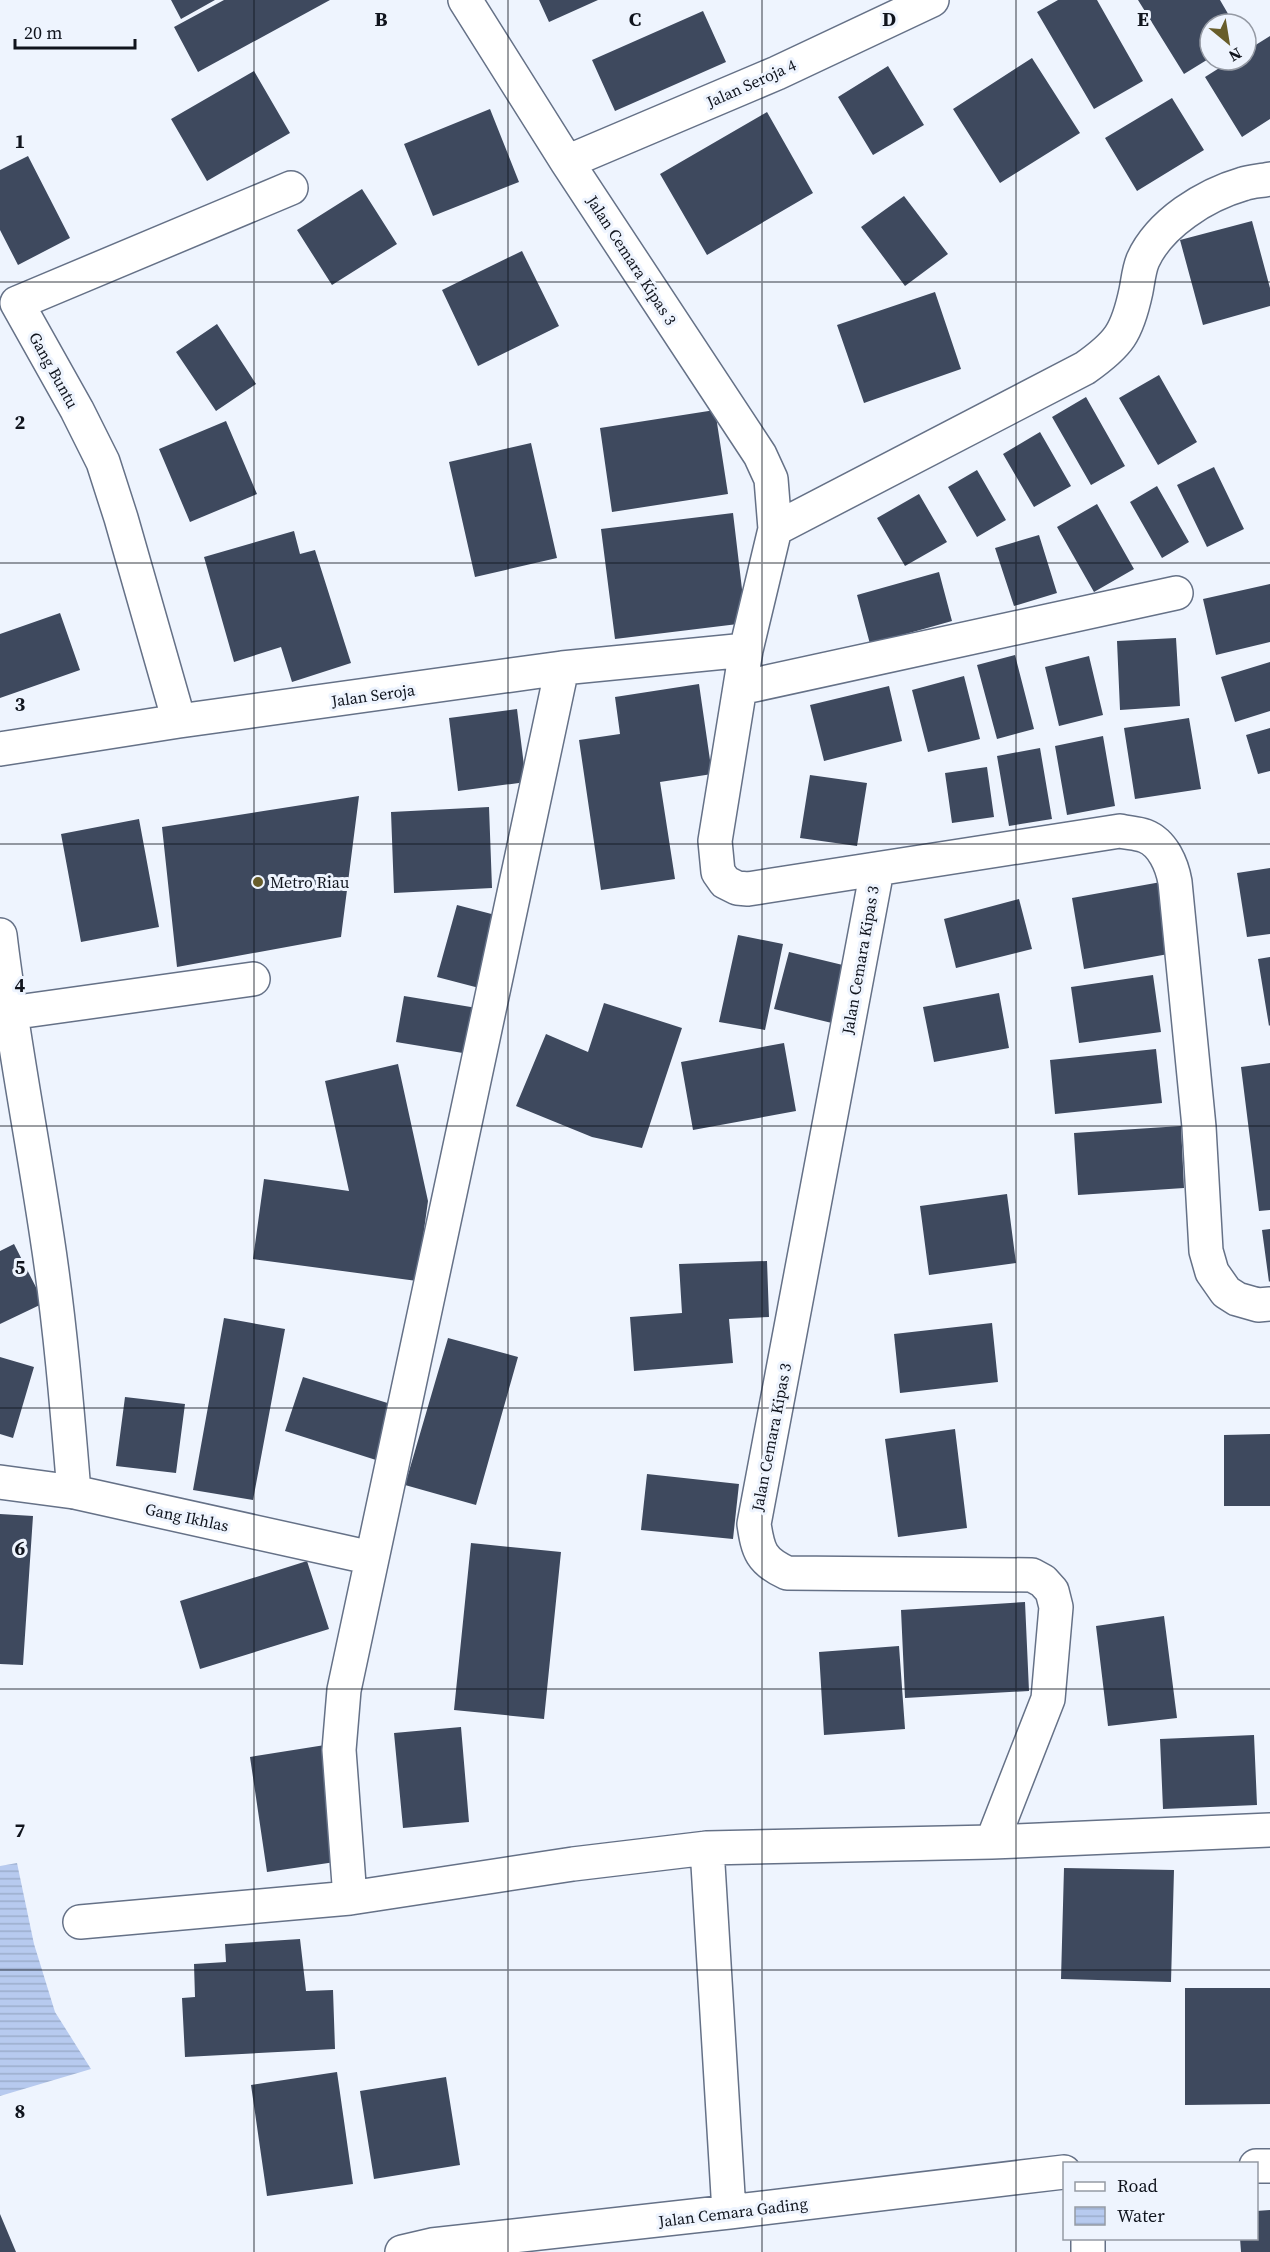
<svg xmlns="http://www.w3.org/2000/svg" width="1270" height="2252" viewBox="0 0 1270 2252" font-family="'Source Serif 4',serif">
<style>
.water{fill:url(#water-rules)}
.building{fill:#3e495e}
.lines{fill:none;stroke-linecap:round;stroke-linejoin:round}
.minor-casing{stroke:#657187;stroke-width:36}
.minor{stroke:#fff;stroke-width:33}
.grid{fill:none;stroke:#10141d;stroke-width:1.5;stroke-opacity:0.55}
.poi-dot{fill:#685d2a;stroke:#eef4fe;stroke-width:2}
.labels{text-anchor:middle;stroke-width:6;stroke-linejoin:round;paint-order:stroke}
.street-label{font-size:16px;fill:#10141d;stroke:#eef4fe}
.poi-label{font-size:16px;fill:#10141d;stroke:#eef4fe;text-anchor:start}
.grid-label{font-size:20px;text-anchor:middle;font-weight:bold;fill:#10141d;stroke:#eef4fe;stroke-width:6;stroke-linejoin:round;paint-order:stroke}
</style>
<defs>
<pattern id="water-rules" width="6" height="5" patternUnits="userSpaceOnUse" patternTransform="scale(1.5)"><rect width="6" height="5" fill="#b7caef"/><path d="M0 2.5h6" fill="none" stroke="#9cadcc"/></pattern>
</defs>
<rect width="100%" height="100%" fill="#eef4fe"/>
<path class="water" d="M17,1863L34,1944L55,2012L91,2069L0,2096V1866Z"/>
<path class="building" d="M171,0H215L181,19Z
M224,0H330L198,72L174,27Z
M539,0H598L549,22Z
M1058,0H1097L1143,81L1094,109L1037,12Z
M1138,0H1220L1234,24H1210V58L1184,74Z
M703,11L726,62L615,111L592,60Z
M1270,36V119L1242,137L1205,77L1232,60H1246V51Z
M1032,58L1080,133L1000,183L953,109Z
M888,66L924,125L873,155L838,97Z
M254,71L290,133L207,181L171,119Z
M1172,98L1204,150L1137,191L1105,138Z
M490,109L519,182L433,216L404,144Z
M767,112L813,193L707,255L660,174Z
M28,156L70,238L18,265L0,230V170Z
M362,189L397,244L332,285L297,230Z
M904,196L948,254L905,286L861,227Z
M1252,221L1270,288V306L1203,325L1180,240Z
M522,251L559,326L478,366L442,290Z
M935,292L961,369L864,403L837,325Z
M217,324L256,384L216,411L176,352Z
M1159,375L1197,442L1158,465L1119,398Z
M1086,397L1125,466L1091,485L1052,417Z
M715,410L728,494L612,512L600,428Z
M226,421L257,494L190,522L159,449Z
M1040,432L1071,486L1034,507L1003,454Z
M531,443L557,558L475,577L449,462Z
M1214,467L1244,529L1207,547L1177,485Z
M977,470L1006,520L977,537L948,487Z
M1157,486L1189,542L1162,558L1130,502Z
M919,494L947,542L905,566L877,518Z
M1097,504L1134,569L1094,592L1057,527Z
M733,513L746,623L615,639L601,529Z
M294,531L300,554L315,550L351,663L292,682L281,647L234,662L204,557Z
M1039,535L1057,593L1014,606L995,548Z
M939,572L952,621L870,644L857,595Z
M1270,584V642L1216,655L1203,599Z
M60,613L80,670L0,698V634Z
M1176,638L1180,706L1120,710L1117,641Z
M1015,655L1034,729L997,739L977,665Z
M1089,656L1103,715L1059,726L1045,667Z
M1270,662V711L1235,722L1221,677Z
M964,676L980,739L928,752L912,690Z
M699,684L712,774L660,782L675,879L601,890L579,740L620,734L615,697Z
M889,686L902,741L824,761L810,705Z
M517,709L526,782L458,791L449,718Z
M1189,718L1201,789L1135,799L1124,728Z
M1270,728V771L1258,774L1246,735Z
M1103,736L1115,806L1067,815L1055,746Z
M1040,748L1052,819L1009,826L997,756Z
M987,767L994,817L952,823L945,773Z
M810,775L867,783L857,846L800,838Z
M359,796L341,937L177,967L162,827Z
M489,807L492,888L394,893L391,812Z
M139,819L159,927L81,942L61,834Z
M1270,868V934L1247,937L1237,873Z
M1161,882L1174,953L1084,969L1072,898Z
M1019,899L1032,949L956,968L944,919Z
M457,905L503,917L483,989L437,977Z
M738,935L783,944L765,1030L719,1022Z
M789,952L851,967L836,1024L774,1009Z
M1270,957V1025L1269,1026L1258,959Z
M1153,975L1161,1032L1079,1043L1071,987Z
M999,993L1009,1048L934,1062L923,1007Z
M404,996L477,1008L469,1054L396,1042Z
M604,1003L682,1028L642,1148L592,1137L516,1106L546,1034L588,1052Z
M784,1043L796,1111L693,1130L681,1062Z
M1156,1049L1162,1103L1055,1114L1050,1060Z
M1270,1063V1210L1259,1211L1241,1067Z
M398,1064L428,1201L417,1281L253,1259L264,1179L349,1191L325,1081Z
M1181,1126L1184,1188L1078,1195L1074,1133Z
M1007,1194L1016,1263L929,1275L920,1206Z
M1270,1229V1281L1269,1282L1262,1230Z
M14,1244L44,1303L0,1324V1251Z
M767,1261L769,1317L729,1319L733,1363L634,1371L630,1317L682,1313L679,1264Z
M224,1318L285,1329L253,1500L193,1490Z
M992,1323L998,1382L900,1393L894,1334Z
M448,1338L518,1357L476,1505L405,1485Z
M0,1357L34,1367L13,1438L0,1434Z
M303,1377L394,1405L376,1460L285,1431Z
M125,1397L185,1404L176,1473L116,1466Z
M955,1429L967,1528L898,1537L885,1439Z
M1270,1434V1506H1224V1435Z
M647,1474L739,1484L733,1539L641,1530Z
M0,1514L33,1516L23,1665L0,1664Z
M471,1543L561,1552L544,1719L454,1710Z
M307,1561L329,1629L200,1669L180,1601Z
M1025,1602L1029,1691L905,1698L901,1610Z
M1164,1616L1177,1718L1108,1726L1096,1626Z
M899,1646L905,1729L824,1735L819,1652Z
M461,1727L469,1822L403,1828L394,1733Z
M1254,1735L1257,1805L1163,1809L1160,1739Z
M325,1745L342,1861L267,1872L250,1757Z
M1064,1868L1174,1870L1171,1982L1061,1979Z
M300,1939L306,1991L333,1990L335,2049L185,2057L182,1998L195,1997L194,1964L226,1962L225,1944Z
M1185,1988H1270V2104L1185,2105Z
M337,2072L353,2184L267,2196L251,2085Z
M446,2077L460,2165L374,2179L360,2091Z
M1270,2210V2252H1241L1240,2238H1256V2211Z
M0,2214L16,2252H0Z"/>
<g class="lines">
<g class="minor-casing">
<path id="minor" d="M465,0L567,162L760,455L771,479L775,529L746,650L715,841L718,872L725,882L737,888L748,889L1120,831C1128,833 1137,833 1145,836C1163,843 1172,865 1175,882L1199,1127L1206,1251L1212,1272L1226,1292L1237,1299L1258,1305L1270,1304
M567,162L777,73L932,0
M775,529L1085,368C1119,344 1127,333 1136,291C1138,281 1139,269 1143,260C1160,223 1205,195 1243,184C1251,181 1261,181 1270,179
M740,688L1176,593
M179,721L121,518L103,462L77,410L17,303L291,188
M0,749L179,721L562,668L746,650
M877,870L754,1524C758,1551 761,1561 787,1573L1032,1575L1043,1581L1052,1591L1056,1607L1048,1699L992,1842
M0,935C12,1036 32,1136 47,1237C60,1322 67,1407 74,1492
M10,1013L253,979
M0,1482L74,1492L372,1558
M707,1848L729,2212
M350,1898L339,1750L344,1690L562,668
M80,1922L350,1898L573,1864L707,1848L992,1842L1270,1830
M1256,2166H1270
M402,2252L432,2245L729,2212L1064,2172
M1088,2252V2238"/>
</g>
<use href="#minor" class="minor"/>
</g>
<path class="grid" d="M254,0V2252M508,0V2252M762,0V2252M1016,0V2252M0,282H1270M0,563H1270M0,844H1270M0,1126H1270M0,1408H1270M0,1689H1270M0,1970H1270"/>
<circle class="poi-dot" cx="258" cy="882" r="6"/>
<g class="labels">
<g class="street-label">
<text transform="translate(751 83) rotate(-24)" y="6">Jalan Seroja 4</text>
<text transform="translate(632 260) rotate(57)" y="6">Jalan Cemara Kipas 3</text>
<text transform="translate(54 370) rotate(61)" y="6">Gang Buntu</text>
<text transform="translate(373 695) rotate(-8)" y="6">Jalan Seroja</text>
<text transform="translate(860 960) rotate(-80)" y="6">Jalan Cemara Kipas 3</text>
<text transform="translate(771 1437) rotate(-79)" y="6">Jalan Cemara Kipas 3</text>
<text transform="translate(187 1517) rotate(12)" y="6">Gang Ikhlas</text>
<text transform="translate(733 2212) rotate(-7)" y="6">Jalan Cemara Gading</text>
</g>
<g class="poi-label">
<text x="270" y="888">Metro Riau</text>
</g>
</g>
<g class="grid-label">
<text x="381" y="26">B</text>
<text x="635" y="26">C</text>
<text x="889" y="26">D</text>
<text x="1143" y="26">E</text>
<text x="20" y="148">1</text>
<text x="20" y="429">2</text>
<text x="20" y="711">3</text>
<text x="20" y="992">4</text>
<text x="20" y="1274">5</text>
<text x="20" y="1555">6</text>
<text x="20" y="1837">7</text>
<text x="20" y="2118">8</text>
</g>
<rect x="1063" y="2162" width="195" height="78" fill="#eef4fe" stroke="#959aa4" stroke-width="1.5"/>
<rect x="1075" y="2182" width="30" height="9" fill="#ffffff" stroke="#959aa4" stroke-width="1.5"/>
<text x="1117" y="2192" font-size="18" fill="#10141d">Road</text>
<rect x="1075" y="2207" width="30" height="18" fill="url(#water-rules)" stroke="#959aa4" stroke-width="1.5"/>
<text x="1117" y="2222" font-size="18" fill="#10141d">Water</text>
<g transform="translate(1228 42) rotate(150)"><circle r="28" fill="#eef4fe" stroke="#959aa4" stroke-width="1.5"/>
<path d="M0-4.5L10 22L0 15L-10 22Z" fill="#685d2a"/>
<text y="-9" font-size="16" font-weight="bold" text-anchor="middle" fill="#10141d">N</text>
</g>
<path d="M15 39v9h120v-9" fill="none" stroke="#10141d" stroke-width="3"/>
<text x="24" y="39" font-size="18" fill="#10141d" stroke="#eef4fe" stroke-width="4.5" paint-order="stroke">20 m</text>
</svg>
